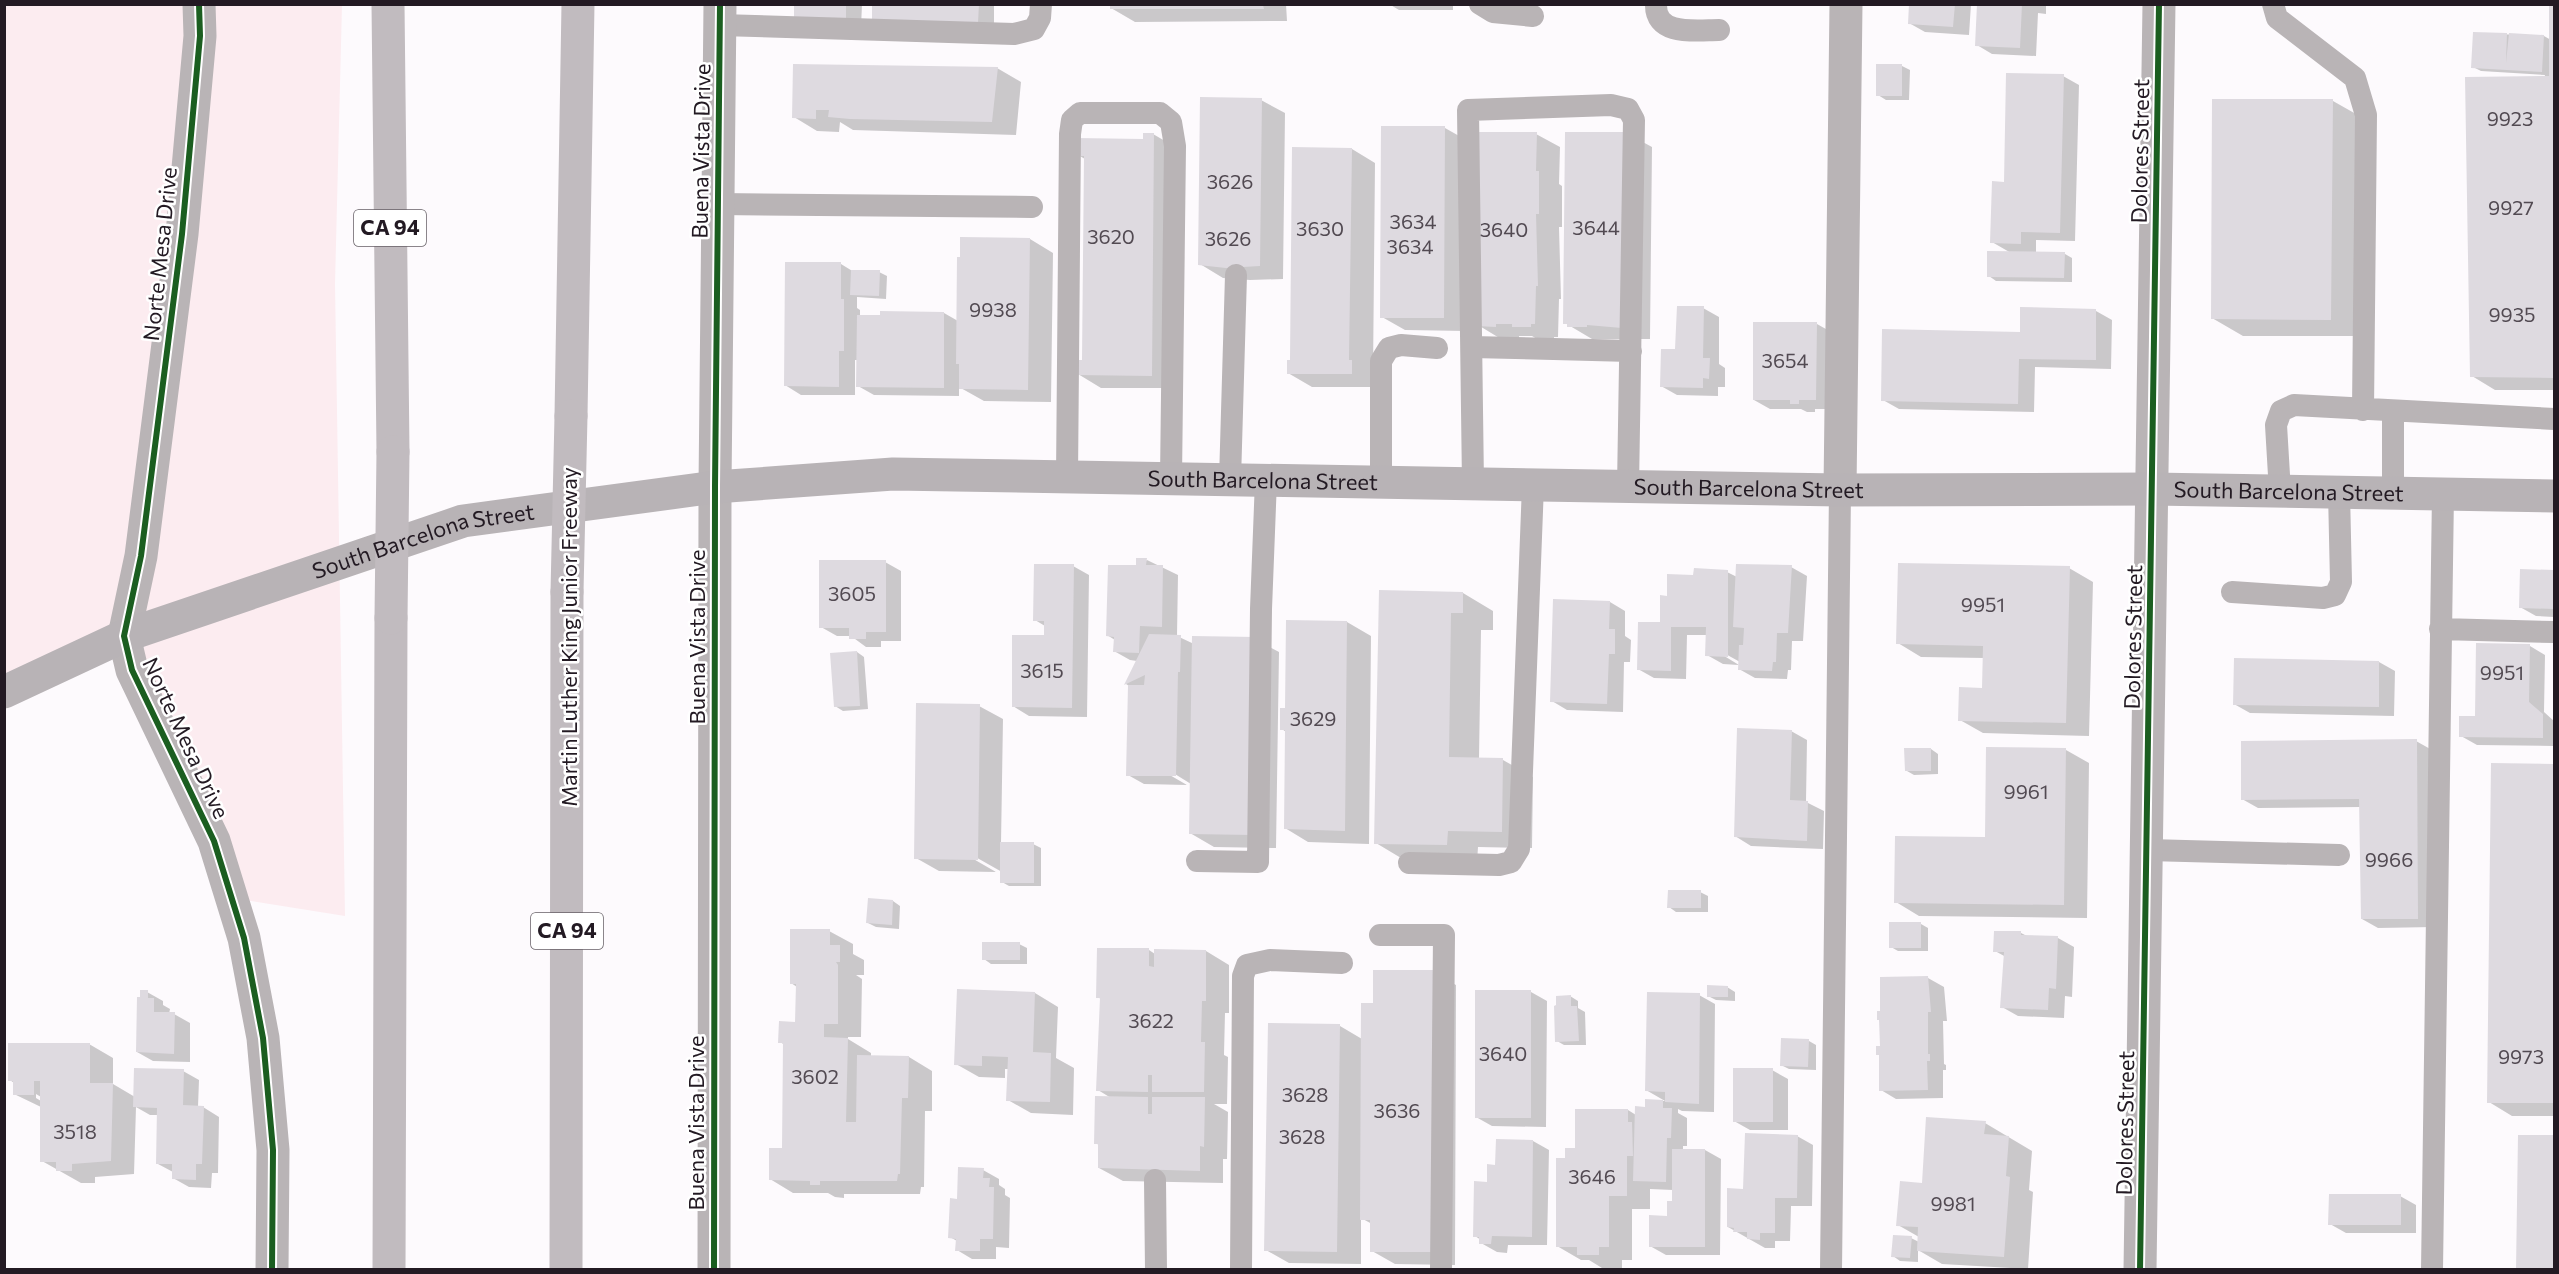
<svg xmlns="http://www.w3.org/2000/svg" width="2559" height="1274" viewBox="0 0 2559 1274" font-family="Commissioner,sans-serif">
<style>
.green{fill:#fcecf0}
.shadow{fill:#0003;fill-rule:evenodd}
.building{fill:#dedae0}
.lines{fill:none;stroke-linecap:round;stroke-linejoin:round}
.service{stroke:#b9b4b6;stroke-width:22}
.minor{stroke:#b9b4b6;stroke-width:33}
.tertiary{stroke:#b9b4b6;stroke-width:33}
.secondary{stroke:#b8b3b6;stroke-width:33}
.motorway{stroke:#c1bbbf;stroke-width:33}
.motorway-bridge{stroke:#c1bbbf;stroke-width:33}
.cycleway-casing{stroke:#fff;stroke-width:10}
.cycleway{stroke:#1b5e20;stroke-width:6}
.labels{text-anchor:middle;stroke-width:5;stroke-linejoin:round;paint-order:stroke}
.number-label{font-size:20px;fill:#524a52}
.shield{fill:#fff;stroke:#655f65;stroke-width:1.5}
.shield-label{font-size:21px;font-weight:bold;fill:#231a23}
.street-label{font-size:22px;fill:#231a23;stroke:#fff}
</style>
<rect width="100%" height="100%" fill="#fdfafd"/>
<path class="green" d="M4,5H342L335,284L345,916L232,898L124,636L5,692Z"/>
<path class="shadow" d="M796,4H862L861,28Z
M865,4H994V31L873,5Z
M1111,4H1286L1287,21L1135,22L1111,8Z
M1389,4H1453V10H1399Z
M1910,4H1971L1969,35L1925,32L1909,23Z
M1979,4H2046V14L2038,13L2036,56L1992,54L1977,45Z
M2550,8H2554V390H2495L2472,376L2545,75L2481,71L2473,67L2475,33L2544,36L2551,40Z
M795,65L997,68L1021,82L1016,135L853,130L840,122L839,132L817,131L794,117Z
M1878,65L1902,66L1910,70L1909,100H1886L1878,95Z
M2063,76L2079,85L2075,241L2036,240V253L2065,254L2072,258V282L1996,281L1989,276L2011,253L1992,242L2005,184Z
M1261,100L1285,113L1283,279L1250,280L1223,278L1200,264Z
M2214,100L2333,101L2363,118L2361,336H2243L2212,318Z
M1383,127L1445,128L1468,141L1467,331L1405,330L1382,317Z
M1153,134L1177,148L1175,388H1101L1078,374L1083,361L1085,159L1078,155L1144,140Z
M1536,134L1560,147L1559,184L1562,186V227H1559L1561,299H1559L1558,337H1554V339H1537L1532,336H1519V339H1501L1478,325Z
M1628,134L1652,147L1650,339H1592L1565,323Z
M1352,149L1375,163L1373,374L1375,387H1312L1288,373Z
M1030,239L1053,253L1051,402L984,401L959,387V396L874,395L858,386V360H855V395H801L785,385L841,264L854,272H879L887,276L886,299L857,297V308L860,310V316L944,313L958,321Z
M1703,308L1719,317V364L1725,368V387H1718V396L1677,395L1661,386L1677,351Z
M2096,311L2112,320L2111,369L2035,367L2034,412L1899,409L1883,400L2021,333Z
M1817,324L1833,333L1832,409H1815V412H1807L1801,409H1770L1754,400Z
M1147,560L1178,575L1177,636L1194,644L1255,639L1279,652L1276,848L1214,847L1190,833L1191,784L1170,771L1168,774L1187,785L1144,784L1128,775L1129,686L1126,684L1137,661L1130,660L1114,651L1115,640L1107,635L1137,567Z
M885,562L901,571V641H881V647H866L851,636H837L821,627Z
M1073,566L1089,575L1087,717L1029,716L1013,706L1045,636V626L1035,620Z
M1791,567L1807,576L1803,641H1792L1791,670H1788L1787,679L1755,678L1739,669L1740,662L1722,652L1721,654L1739,665L1723,664L1707,655V635H1687L1686,679L1654,678L1638,669L1661,624L1669,597L1695,576L1727,572L1737,577Z
M2069,568L2093,582L2089,736L1983,733L1960,720L1983,689L1984,658L1921,657L1898,643Z
M2522,571H2554V617L2536,616L2520,607Z
M1380,592L1463,593L1493,611V630H1481L1479,759L1503,760L1533,777L1532,848L1478,847L1477,862L1406,861L1376,843Z
M1610,602L1625,611V636L1631,640L1630,662H1624L1623,712L1567,710L1552,701Z
M1287,621L1347,622L1371,636L1369,844L1308,842L1285,828L1286,732L1282,729L1286,709Z
M2530,646L2545,655L2544,712L2554,721V746L2477,745L2461,736Z
M857,652L864,657L868,709L843,711L835,706Z
M2235,659L2379,662L2395,671L2394,716L2250,713L2234,704Z
M979,706L1003,719L1001,844H1033L1041,848V886H1009L1002,882V872L972,855L970,857L996,872L939,871L916,858Z
M1791,731L1807,740L1806,802L1824,811L1823,849L1751,846L1735,836Z
M2416,741L2432,750L2434,927L2378,928L2362,919L2361,807L2258,808L2242,799Z
M1931,749L1938,754V774L1914,775L1907,771Z
M2066,750L2089,763L2087,918L1919,916L1896,902L1987,838Z
M2493,765L2554,766V1116H2512L2489,1102Z
M1700,892L1708,896V912H1676L1669,907Z
M893,901L900,906L899,929L876,927L868,923Z
M1921,924L1928,928V951H1898L1891,947Z
M829,931L853,944V954L864,960V975H856L862,979L861,1037H848V1039L871,1053V1057H909L932,1071V1111H925L924,1187H921L920,1194H844V1198L835,1197L828,1193H793L770,1179L783,1150L785,1045L780,1042L797,1024V987L791,983Z
M2021,933L2027,936L2058,938L2074,947L2072,997L2065,996L2064,1018L2018,1016L2002,1007L2006,957L1995,951Z
M1019,944L1027,948V964H991L984,959Z
M1149,950L1155,954L1206,951L1229,965V1013H1225L1224,1055L1228,1057L1227,1104H1214L1228,1112L1227,1159H1223V1183L1123,1181L1099,1168L1100,1146L1096,1143L1111,1098L1098,1090L1102,1000L1098,997Z
M1433,972L1456,985L1455,1265L1395,1264L1372,1251V1224L1361,1218V1264L1289,1263L1266,1250L1340,1026L1362,1039L1374,1005Z
M1928,978L1944,987L1947,1021H1943L1944,1064L1946,1065V1070H1943V1098L1896,1099L1881,1090V1047Z
M1727,987L1735,992V1001L1716,1000L1708,996Z
M147,992L163,1001V1005L170,1009L169,1014H174L190,1023V1062L153,1061L137,1052Z
M1531,992L1547,1001L1546,1127L1492,1126L1476,1117Z
M1035,993L1058,1007L1056,1058L1074,1068L1073,1115L1031,1113L1008,1100L1009,1069H1005V1078L979,1077L956,1064Z
M1699,995L1715,1004L1714,1112L1682,1111L1678,1109V1113L1687,1118V1146H1683V1150H1705L1721,1159L1720,1255H1666L1650,1246L1668,1217L1673,1203V1190L1650,1189V1209H1632V1260H1622V1268H1602L1589,1260H1581L1557,1246L1567,1160L1576,1149L1628,1110L1636,1115L1647,1109V1101H1665L1646,1090Z
M1570,996L1578,1001V1008L1585,1012L1586,1045H1564L1557,1041Z
M1809,1041L1816,1045V1070L1789,1069L1781,1065Z
M89,1044L113,1058V1084L135,1097L183,1071L199,1080L198,1107H203L219,1117L218,1173H212L211,1188L189,1187L173,1178V1172L158,1164V1115H150L136,1107L134,1174L95,1177V1183H81L42,1161L41,1107L14,1094V1083L10,1080ZM36,1094L41,1097V1101L36,1098Z
M1772,1070L1788,1079V1130H1750L1734,1121Z
M1985,1123L2032,1151L2029,1190L2033,1192L2028,1269L1942,1264L1918,1250V1262L1900,1261L1893,1256L1911,1238L1919,1242V1237L1898,1225L1923,1185Z
M1797,1136L1813,1145L1812,1206H1791L1790,1241H1775V1248H1765L1728,1227Z
M2520,1136L2554,1137V1270H2517Z
M1533,1141L1549,1150L1547,1245H1508L1507,1253L1497,1252L1481,1243V1240L1475,1236L1488,1183L1497,1167Z
M983,1170L999,1179V1185L1005,1189V1195L1010,1198L1009,1248L996,1247V1259H972L957,1250V1241L950,1237L959,1200Z
M2400,1196L2416,1205V1233H2346L2330,1224Z"/>
<path class="building" d="M794,4H846V20L794,18Z
M872,4H979L978,23L872,21Z
M1909,4H1955L1953,27L1908,24Z
M1977,4H2022L2020,48L1975,46Z
M1110,5H1263L1264,9H1110Z
M2549,6H2554V378L2470,377L2465,77L2549,76Z
M2473,32L2507,33L2506,63L2509,33L2544,35L2542,72L2471,68Z
M793,64L998,67L992,122L850,119L828,117L829,110H816V119L792,118Z
M1876,64H1902V96H1876Z
M2006,73L2064,74L2060,233L2021,232V244L1990,243L1992,181L2004,182Z
M1200,97L1262,98L1260,266L1226,268L1198,265Z
M2212,99H2333L2331,320L2211,319Z
M1381,126H1445L1444,318H1380Z
M1473,132H1537L1536,171H1539V214H1536L1538,286H1536L1535,324H1531V327H1512V324H1496V327L1476,326Z
M1565,132H1629L1622,328L1587,325V327H1567V324H1563Z
M1143,133H1154L1152,376L1076,375V360H1082L1084,156H1076V138L1143,139Z
M1292,147L1352,148L1349,360H1352V374H1287V360H1290Z
M960,237L1030,238L1028,390L959,389V364H956L957,257H960Z
M1987,251L2065,252L2064,278L1987,277Z
M785,262H841V299H844V351H839V387L784,386Z
M851,270H880L879,296L850,295Z
M1677,306H1704L1703,358H1710L1709,379L1703,378V388L1660,387L1661,349H1675Z
M2020,307L2096,309V360L2019,359L2018,404L1881,401L1882,329L2020,332Z
M880,311L944,312V388L856,387L857,315H880Z
M1753,322H1817L1816,400H1799V404H1790V400H1753Z
M1136,558H1147L1146,565H1163L1162,627L1140,626L1139,653L1113,652L1114,637L1106,636L1108,565H1136Z
M819,560H886V632H866V639H849V628H819Z
M1898,563L2070,566L2066,723L1958,721L1959,687L1982,688L1983,646L1896,644Z
M1034,564H1074L1072,708L1012,707V635H1044V621H1033Z
M1736,564L1792,565L1788,633H1777L1776,662H1773L1772,671L1738,670L1739,645H1743L1744,628L1733,627Z
M1694,568L1728,570V657L1705,656L1706,627H1671V671L1637,670L1638,622H1660V595L1667,596V574L1693,575Z
M2520,569L2554,570V609L2519,608Z
M1379,590L1463,592V613H1451L1449,757L1503,758L1502,832L1448,831L1447,845L1374,844Z
M1553,599L1610,601L1609,629H1615V654H1609L1607,704L1550,702Z
M1286,620L1347,621L1345,831L1284,829L1285,730H1280V708H1285Z
M1149,634L1181,635L1180,672H1178L1176,776H1126L1128,685H1144L1145,675L1124,685Z
M1192,636L1256,637L1253,835L1189,834Z
M2476,643L2530,644L2529,702L2543,714V738L2459,737V716H2475Z
M857,651L860,706L834,707L830,653Z
M2234,658L2379,661V707L2233,705Z
M916,703L980,704L978,860L914,859Z
M1737,728L1792,730L1790,800L1808,801L1807,841L1734,837Z
M2417,739L2418,919H2361L2359,799L2241,800V741Z
M1986,747L2066,748L2064,905L1894,903L1895,836L1985,837Z
M1904,748H1931V771H1905Z
M2491,763L2554,764V1103H2487Z
M1000,842H1034V883H1000Z
M1668,890H1701V908H1667Z
M868,898L893,900L892,925L866,923Z
M1889,922H1921V948H1889Z
M790,929H830V945H840V962H836L838,965V1024H824V1037L848,1038L846,1122H856L857,1055L909,1056L908,1098H902L900,1174H898L897,1181H820V1185H810V1181L769,1180V1148H782L783,1043H778L779,1021L795,1022L796,984H790Z
M1994,931H2021V935L2058,936L2056,989L2049,988L2048,1010L2000,1008L2004,952H1993Z
M982,942H1020V960H982Z
M1097,948H1149V966L1154,967V949L1206,950V1001H1202L1201,1042H1205L1204,1092H1152V1075H1148V1092L1096,1091L1100,998H1096Z
M1373,970H1433L1432,1252H1370V1220H1360L1361,1003H1373Z
M1928,976L1931,1012H1928V1054H1930V1061H1927L1928,1090L1879,1091V1055H1876V1046H1880L1879,1020H1877V1011H1880V977Z
M1707,985L1728,986V997H1707Z
M957,989L1035,992L1033,1052L1051,1053L1050,1102L1006,1101L1008,1057L982,1056V1066L954,1065Z
M140,990H148V998H154V1012H175L174,1054L136,1052L137,997H140Z
M1475,990H1531V1118H1475Z
M1647,992L1700,993L1699,1104L1665,1102V1092L1645,1091Z
M1571,995V1006H1577L1579,1041L1555,1042L1554,1006L1556,1005V996Z
M1268,1023L1340,1024L1337,1252L1264,1251Z
M1781,1038L1809,1039L1808,1067L1780,1066Z
M8,1043H90V1083H113L111,1161L72,1164V1171H56V1162H40V1081H34V1095H13V1081H8Z
M134,1068L184,1069L183,1105L204,1106L202,1164H196V1180L172,1179V1164H156L157,1108L133,1107Z
M1733,1068H1773V1122H1733Z
M1095,1096L1148,1097V1114H1152V1097H1205L1204,1147L1200,1146V1171L1098,1168V1144H1094Z
M1645,1099L1663,1100V1108H1672L1671,1138H1667L1666,1182L1633,1181L1635,1106L1645,1107Z
M1575,1109H1628V1122H1632L1633,1156H1627V1196H1609V1247H1599V1255H1577V1247H1556V1158H1565V1148H1575Z
M1926,1117L1986,1121L1984,1134L2009,1136L2006,1176L2010,1177L2004,1257L1917,1251L1918,1227L1896,1226L1900,1181L1922,1183Z
M1745,1133L1798,1135L1797,1198H1775V1233H1760V1240L1747,1239V1232H1733L1734,1228L1727,1227V1188L1743,1189Z
M2518,1135H2554V1270H2516Z
M1496,1139L1533,1140L1532,1237L1492,1236L1491,1244H1479V1237H1473L1474,1181L1487,1182V1164L1495,1165Z
M1672,1149H1705V1247H1649V1215L1667,1216V1201H1672Z
M958,1167L984,1168L983,1178H990L989,1187H994L993,1239H980V1251H955L956,1239L948,1238L950,1198L957,1199Z
M2329,1194H2401V1225H2328Z
M1893,1235L1912,1236L1910,1258L1891,1257Z"/>
<g class="lines">
<path class="service" d="M1480,4L1493,12L1533,16
M1656,4C1655,37 1697,30 1719,30
M2273,4L2277,18L2355,78L2366,115L2363,410
M720,25L1014,34L1034,29L1040,18L1041,4
M718,204L1032,207
M1472,347L1631,351
M1067,477L1070,134L1072,120L1080,113H1160L1171,122L1175,146L1171,479
M1230,480L1236,275
M1381,482V361L1389,348L1401,345L1437,348
M1473,484L1468,110L1611,105L1628,109L1634,120L1628,487
M2280,492L2276,425L2281,411L2294,405L2554,419
M2393,493V412
M2232,592L2323,598L2335,595L2341,582L2339,492
M2440,629L2554,632
M2148,850L2339,855
M1197,861L1258,862L1261,609L1266,480
M1409,863L1499,865L1511,862L1519,849L1533,485
M1380,935H1444L1441,1270
M1155,1180L1156,1270
M1241,1270L1243,976L1247,965L1270,960L1342,963
M1831,1270L1840,490
M2432,1270L2443,493"/>
<path class="minor" d="M1840,490L1846,4
M124,636L141,556L182,234L200,36L199,4
M714,1270L715,487
M2140,1270L2159,4"/>
<path class="tertiary" d="M715,487L720,4
M124,636L132,670L214,841L244,938L263,1038L273,1150L272,1270"/>
<path class="secondary" id="s1" d="M4,692L124,636L463,521L715,487L893,474L1840,490L2152,489L2554,496"/>
<path class="motorway" d="M388,4L393,452
M571,416L578,4
M389,1270L391,618
M566,1270L567,592"/>
<path class="motorway-bridge" d="M567,592L571,416
M391,618L393,452"/>
<g class="cycleway-casing">
<path id="cycleway" d="M199,4L200,36L182,234L141,556L124,636L132,670L214,841L244,938L263,1038L273,1150L272,1270
M714,1270L715,487L720,4
M2140,1270L2159,4"/>
</g>
<use href="#cycleway" class="cycleway"/>
</g>
<g class="labels">
<g class="number-label">
<text x="2510" y="126">9923</text>
<text x="1230" y="189">3626</text>
<text x="2511" y="215">9927</text>
<text x="1413" y="229">3634</text>
<text x="1596" y="235">3644</text>
<text x="1320" y="236">3630</text>
<text x="1504" y="237">3640</text>
<text x="1111" y="244">3620</text>
<text x="1228" y="246">3626</text>
<text x="1410" y="254">3634</text>
<text x="993" y="317">9938</text>
<text x="2512" y="322">9935</text>
<text x="1785" y="368">3654</text>
<text x="852" y="601">3605</text>
<text x="1983" y="612">9951</text>
<text x="1042" y="678">3615</text>
<text x="2502" y="680">9951</text>
<text x="1313" y="726">3629</text>
<text x="2026" y="799">9961</text>
<text x="2389" y="867">9966</text>
<text x="1151" y="1028">3622</text>
<text x="1503" y="1061">3640</text>
<text x="2521" y="1064">9973</text>
<text x="815" y="1084">3602</text>
<text x="1305" y="1102">3628</text>
<text x="1397" y="1118">3636</text>
<text x="75" y="1139">3518</text>
<text x="1302" y="1144">3628</text>
<text x="1592" y="1184">3646</text>
<text x="1953" y="1211">9981</text>
</g>
<g class="shield">
<rect x="354" y="210" width="72" height="36" rx="4.5"/>
<rect x="531" y="913" width="72" height="36" rx="4.5"/>
</g>
<g class="shield-label">
<text x="390" y="235">CA 94</text>
<text x="567" y="938">CA 94</text>
</g>
<g class="street-label">
<text transform="translate(701 151) rotate(-89)" y="8">Buena Vista Drive</text>
<text transform="translate(2140 151) rotate(-89)" y="8">Dolores Street</text>
<text transform="translate(160 254) rotate(-84)" y="8">Norte Mesa Drive</text>
<text dy="8" stroke="none"><textPath href="#s1" startOffset="1293">South Barcelona Street</textPath></text>
<text dy="8" stroke="none"><textPath href="#s1" startOffset="1779">South Barcelona Street</textPath></text>
<text dy="8" stroke="none"><textPath href="#s1" startOffset="2319">South Barcelona Street</textPath></text>
<text dy="8" stroke="none"><textPath href="#s1" startOffset="447">South Barcelona Street</textPath></text>
<text transform="translate(569 637) rotate(-90)" y="8">Martin Luther King Junior Freeway</text>
<text transform="translate(697 637) rotate(-90)" y="8">Buena Vista Drive</text>
<text transform="translate(2133 637) rotate(-89)" y="8">Dolores Street</text>
<text transform="translate(186 738) rotate(65)" y="8">Norte Mesa Drive</text>
<text transform="translate(696 1123) rotate(-90)" y="8">Buena Vista Drive</text>
<text transform="translate(2125 1123) rotate(-89)" y="8">Dolores Street</text>
</g>
</g>
<rect width="2559" height="1274" fill="none" stroke="#231a23" stroke-width="12"/>
</svg>
